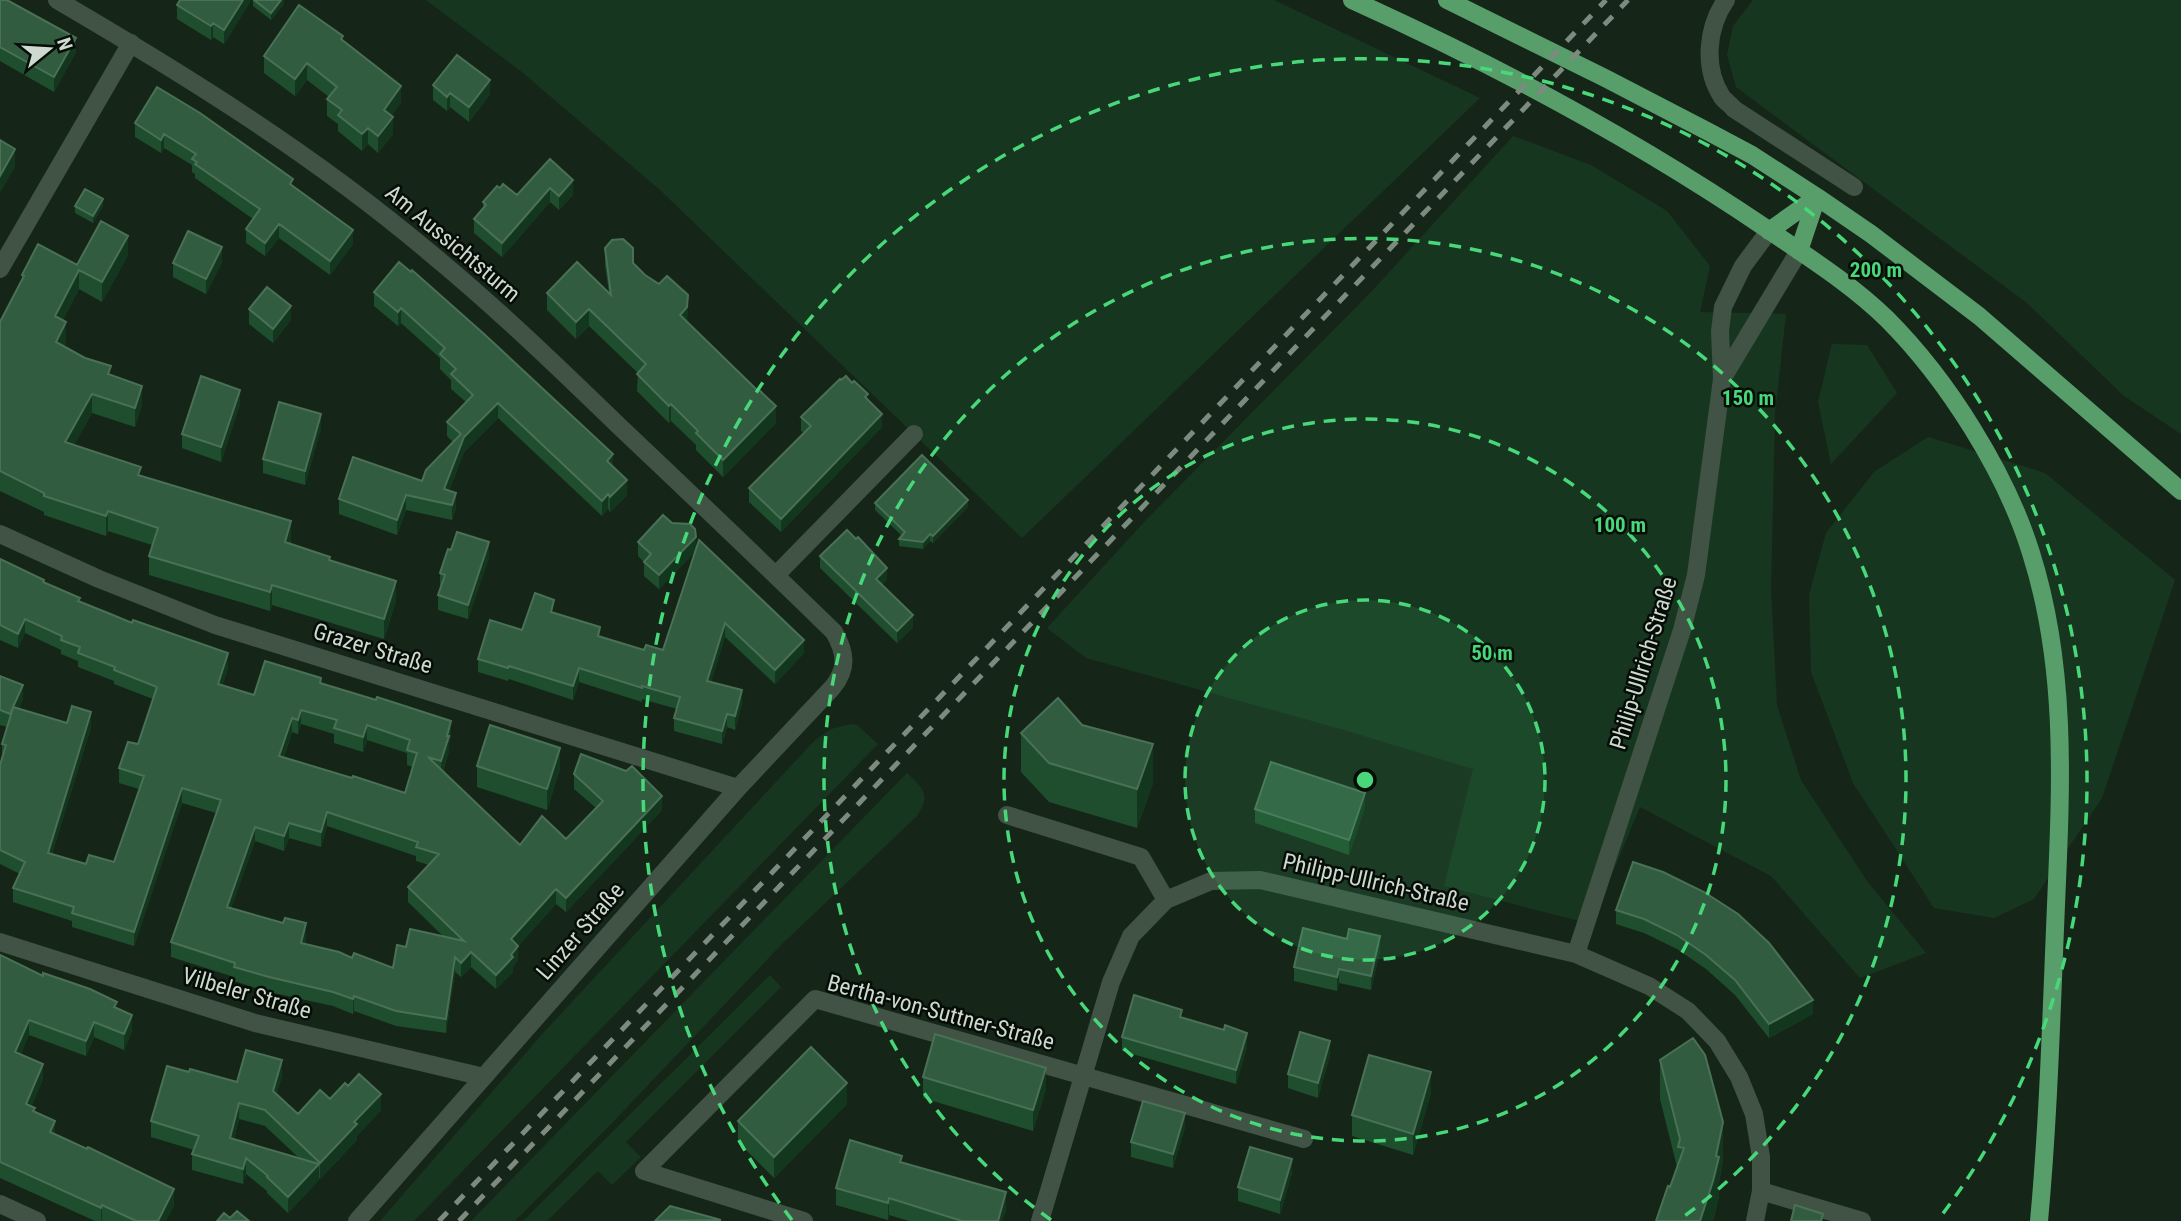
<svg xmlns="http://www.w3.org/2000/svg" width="2181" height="1221" viewBox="0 0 2181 1221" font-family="'Roboto Condensed',sans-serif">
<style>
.green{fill:#173620}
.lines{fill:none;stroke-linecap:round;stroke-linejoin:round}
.minor{stroke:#405344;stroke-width:18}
.major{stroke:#579e6a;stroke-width:18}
.rail{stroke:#7c8a7f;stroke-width:5;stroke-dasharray:12 12;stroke-linecap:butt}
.wall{fill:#1e4e2e;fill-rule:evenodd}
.shaded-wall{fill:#13371e}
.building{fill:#315c40;stroke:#4a7056;stroke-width:2;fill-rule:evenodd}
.ring{fill:none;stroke:#48d779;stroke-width:3.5;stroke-dasharray:12 9}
.labels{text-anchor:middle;stroke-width:5;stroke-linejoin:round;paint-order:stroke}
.street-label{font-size:23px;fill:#ced9d0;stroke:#060d07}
.centre{fill:#48d779;stroke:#060d07;stroke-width:3.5}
.ring-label{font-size:21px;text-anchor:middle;font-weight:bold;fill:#48d779;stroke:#060d07;stroke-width:5;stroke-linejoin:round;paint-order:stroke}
</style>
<rect width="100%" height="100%" fill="#152619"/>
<path class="green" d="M426,0H1274L1480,98L1022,538L660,190L522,72Z
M1753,0H2181V434L2124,396L2027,303L1736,87L1727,55L1733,26Z
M1513,136L1591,165L1667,211L1710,266L1700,312L1786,314L1775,414L1771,590L1777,705L1801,780L1867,881L1926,953L1860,978L1771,876L1640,807L1591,924L1444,886L1473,769L1344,730L1086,658L1047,628L1146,520L1373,290Z
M1832,344L1867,345L1897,393L1831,464L1818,402Z
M1928,437L2045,473L2175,580L2102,798L2034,899L1994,918L1934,908L1853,783L1811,672L1809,595L1826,533L1874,472Z
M851,724L857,725L878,744L414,1221H380L545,1031L815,740L831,729Z
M907,773C924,789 931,795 917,816L783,943L612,1123L515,1221H471Z
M770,975L781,987L626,1142L641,1157L612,1185L598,1171L547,1221H523Z"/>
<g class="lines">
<path class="minor" d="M57,0C187,76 314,155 429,252C496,307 558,367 620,427C692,495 763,563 834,632C846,653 848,669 832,688L738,788L357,1221
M1726,0C1707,27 1703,68 1722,97C1725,101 1731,105 1734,109L1854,187
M0,269L131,43
M1722,379L1799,251
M0,534L99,579L215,625L738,788
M776,575L914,434
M1007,815L1141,857L1166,900
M0,942L255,1023L484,1077
M1576,954L1682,630L1696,575L1722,379L1720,331L1723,307L1743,266L1769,231
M1761,1191L1862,1221
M0,1204L37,1221
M804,1221L644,1171L815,999L1304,1139
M1040,1221L1111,982L1131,936L1166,900L1211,881L1260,880L1576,954L1649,986L1688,1011L1717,1041L1739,1077L1754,1114L1761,1157V1191L1755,1221"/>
<path class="major" d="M1352,0C1496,65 1636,140 1767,229C1808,257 1851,284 1887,319C1947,379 2006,472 2031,553C2070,676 2060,802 2055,929C2051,1026 2048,1124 2039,1221
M1447,0L1605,78L1707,131L1752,155L1817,197L1871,234L1979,316L2181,491
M1769,231L1817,197
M1799,251L1817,197"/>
<path class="rail" d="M439,1221L1606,0
M459,1221L1628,0"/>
</g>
<path class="wall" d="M0,0L76,52L54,92L0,61Z
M250,0V2L224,44L213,37L211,40L177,19V5Z
M253,0H284V4L271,20L253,6Z
M343,41L401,103L391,116L393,134L378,153L368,144L362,151L338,131V124L327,116V99L329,97L307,80L295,96L264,73V56Z
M433,85L490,94L469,122L450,107L447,111L433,100Z
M135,123L293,186L353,244L330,275L279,238L265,256L246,243V229L253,219L195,178V174L192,172V165L164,148L161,153L135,137Z
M550,159L573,195L559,210L550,202L502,257L474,233V219L483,208V202L517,195Z
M75,206H103L93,223L75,213Z
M605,248L633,263L687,322L776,423L723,477L696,450V445L671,421L669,423L637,391L638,373L589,326L576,339L547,310V293H609L605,265Z
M128,255L102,302L79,289L63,320L66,342L63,347L111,375L142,405L135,427L92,413L74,445L141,476L291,540L290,544L330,561L396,601L384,639L272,605L270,611L149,575V556L152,545L108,531L106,536L44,515V512L0,491V322L22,280V275Z
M222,262L206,294L173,277V263Z
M399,262L613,467L627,495L610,512L608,509L602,516L498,418L464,452L449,491L456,508L452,520L406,510L397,535L339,514V499L422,481L453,442L447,436V422L466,402L451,389V380L440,369V358L401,323L398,326L374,306V292Z
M249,309L291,320L273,343L249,324Z
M868,399L882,427L781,532L749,502V488L804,433L801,431V417Z
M240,404L221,462L182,448V434Z
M321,428L305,485L263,473V459Z
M875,503L968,507L933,543L930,541L923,549L899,546V539L902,536L875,510Z
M638,542L696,551L804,653L775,684L725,637L711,682L742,704L735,730L727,727L722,744L674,731V718L677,709L642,699V702L579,682L573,700L509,679L508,681L478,672V659L522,630L554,613L600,636L644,650H663L695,552L659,589L644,576V562L638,556Z
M820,556L887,579L882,585L913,627L897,643L820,568Z
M489,557L468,619L438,610V595L441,587H440V573Z
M0,559L80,601L228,668L222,686L254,695L321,684L451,735L449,743V751L443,771L520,845L566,839L596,808L574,789V774L662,810L566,912L556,904L518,946V960L513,967V972L496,989L471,967L461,977L455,972L446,1033L396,1026L354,1011L353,1014L333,1006L269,992L234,981V977L171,957V942L216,813L182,803L134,946L72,927V921L13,902V888L20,874L0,864V765L2,758V744L7,727L0,725V676L23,699L19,708L67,723L91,727L52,854L86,864L114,862L139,789L119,783V768L138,744L153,699L114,684V681L78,667V661L61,654V650L25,633L18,648L0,640ZM301,724L334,734V743L363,752L367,740L407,753V765L413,767L405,793L284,757L292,732L298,734ZM327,826L416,856V861L429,865L408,887V902L444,937L406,947L393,968L352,958L305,944L306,938L231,908L255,841L284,851L289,838L321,847Z
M1082,725L1153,783L1137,828L1049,802L1021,772V733Z
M477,766L560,769L547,810L477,787Z
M1365,807L1349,855L1255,823V809Z
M1633,862L1813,1014L1769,1038L1735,995L1706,969L1677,949L1644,933L1616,924V910Z
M1380,951L1371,990L1339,983L1337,991L1294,981V967Z
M0,955L43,976L117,1009L132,1031L124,1050L94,1037L86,1056L29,1035L20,1055L43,1079L31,1107L35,1112L55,1134L174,1205L166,1221H95L0,1178Z
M1122,1037L1247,1047L1236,1084L1122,1051Z
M1330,1055L1318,1098L1288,1088V1074Z
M1660,1060L1723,1161L1719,1182V1196L1713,1221H1656L1670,1187L1677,1167L1660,1099Z
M189,1072L237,1082L282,1076L276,1095L298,1114L330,1099L381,1110L357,1136V1140L320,1179L319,1178V1180L288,1213L267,1193V1191L246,1174L243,1184L192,1170V1154L194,1150L151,1137V1121ZM239,1119L265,1126L299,1158L234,1139Z
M923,1077L1046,1089L1033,1131L923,1098Z
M1431,1093L1413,1155L1352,1136V1115Z
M847,1104L774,1178L738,1142V1121Z
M1185,1127L1173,1168L1131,1157V1142Z
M902,1162L1006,1209L1002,1221H909L889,1215L888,1220L836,1205V1188Z
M1292,1173L1280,1214L1238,1201V1187Z"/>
<path class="shaded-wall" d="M243,0H250V2L224,44V30Z
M281,0H284V4L271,20V13Z
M213,23V37L211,40V26Z
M76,38V52L54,92V77Z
M307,63V80L295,96V79Z
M490,80V94L469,122V107Z
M401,86V103L384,127V110Z
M450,93V107L447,111V97Z
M393,117V134L378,153V136Z
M368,128V144L362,151V134Z
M164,134V148L161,153V140Z
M15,149V167L0,193V176Z
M573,180V195L559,210V196Z
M550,188V202L502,257V243Z
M103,199V206L93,223V216Z
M279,224V238L265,256V243Z
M353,230V244L330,275V261Z
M128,236V255L102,302V282Z
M222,247V262L206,294V279Z
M79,270V289L55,336V316Z
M688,295V312L687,324L680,315Z
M291,306V320L273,343V329Z
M401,308V323L398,326V312Z
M589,309V326L576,339V322Z
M66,322V342L56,362V342Z
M142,386V405L135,427V408Z
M240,390V404L221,462V447Z
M92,394V413L65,462V442Z
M498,403V418L464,452L444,504V489L464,437Z
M671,404V421L669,423V406Z
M776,406V423L723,477V460Z
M321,414V428L305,485V471Z
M882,414V427L781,532V519Z
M613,454V469L607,461Z
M627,480V495L610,512V497Z
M456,493V508L452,520V505Z
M608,494V509L602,516V501Z
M406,495V510L397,535V520Z
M968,500V507L933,543V536Z
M108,511V531L106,536V516Z
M291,521V540L285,562V542Z
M930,534V541L923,549V542Z
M696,537V551L659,589V575Z
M489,542V557L468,619V605Z
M887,568V579L876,591V579Z
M396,581V601L384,639V619Z
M272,585V605L270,611V592Z
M913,615V627L897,643V631Z
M25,619V633L18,648V634Z
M725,623V637L707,695V681Z
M804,640V653L775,684V670Z
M228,653V668L218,699V684Z
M579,668V682L573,700V686Z
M23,685V699L13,721V707Z
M742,690V704L735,730V716Z
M301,710V724L298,734V720Z
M91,712V727L48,867V853Z
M727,714V727L722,744V731Z
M292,718V732L279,771V756Z
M451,721V735L449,743V751L441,776V761Z
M367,725V740L363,752V737Z
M1153,744V783L1137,828V789Z
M560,748V769L547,810V789Z
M182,788V803L134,946V932Z
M1365,793V807L1349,855V840Z
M662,796V810L566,912V898Z
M327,812V826L321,847V832Z
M289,823V838L284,851V836Z
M255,827V841L227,921V907Z
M556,889V904L511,954V939Z
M306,923V938L301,958V943Z
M1380,936V951L1371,990V976Z
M518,946V960L513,967V972L496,989V975Z
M471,952V967L461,977V963Z
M455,957V972L446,1033V1019Z
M1339,969V983L1337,991V977Z
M354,996V1011L353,1014V999Z
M1813,1000V1014L1769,1038V1024Z
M132,1015V1031L124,1050V1034Z
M29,1020V1035L15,1068V1052Z
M94,1022V1037L86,1056V1041Z
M1247,1033V1047L1236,1084V1070Z
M1330,1041V1055L1318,1098V1083Z
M282,1060V1076L273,1107V1091Z
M43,1064V1079L26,1119V1104Z
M1046,1068V1089L1033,1131V1110Z
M1431,1072V1093L1413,1155V1134Z
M847,1083V1104L774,1178V1157Z
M381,1094V1110L357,1136V1140L320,1179V1163L354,1122Z
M239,1103V1119L230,1154V1138Z
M1185,1113V1127L1173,1168V1154Z
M55,1121V1137L50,1132Z
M1723,1122V1161L1719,1182V1196L1713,1220V1221H1700Z
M246,1158V1174L243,1184V1169Z
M1292,1159V1173L1280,1214V1200Z
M319,1164V1180L288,1213V1197Z
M174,1189V1205L166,1221H158Z
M1006,1192V1209L1002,1221H998Z
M889,1198V1215L888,1220V1203Z
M102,1205V1220L101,1221V1208Z"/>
<path class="building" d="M0,0H7L76,38L54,77L0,47Z
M180,0H243L224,30L213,23L211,26L177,5Z
M254,0H281L271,13Z
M299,5L343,36L341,39L401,86L384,110L393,117L378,136L368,128L362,134L338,115L342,110L327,99L337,87L307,63L295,79L264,56Z
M457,55L490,80L469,107L450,93L447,97L433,85Z
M157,87L200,113L293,179L290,184L353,230L330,261L279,224L265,243L246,229L260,209L195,164L197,162L192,159L196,154L164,134L161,140L135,123Z
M0,140L15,149L0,176Z
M550,159L573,180L559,196L550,188L502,243L474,219L486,205L483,202L497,186L500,188L503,184L517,195Z
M85,189L103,199L93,216L75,206Z
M101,221L128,236L102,282L79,270L55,316L66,322L56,342L85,358L111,366L108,374L142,386L135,408L92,394L65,442L141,467L138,475L291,521L285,542L330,557L329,560L396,581L384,619L272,585L270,592L149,556L158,528L108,511L106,516L44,496V493L0,471V322L24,276L22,275L38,244L77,265Z
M188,231L222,247L206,279L173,263Z
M623,239L633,248V263L645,275L659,284L667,276L688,295L687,307L680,315L757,390L758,389L776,406L723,460L696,433L698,431L671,404L669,406L637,374L646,364L589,309L576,322L547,293L577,262L611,295L605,248L612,240Z
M399,262L411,272L412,270L484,334L613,454L607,461L627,480L610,497L608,494L602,501L498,403L464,437L444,489L456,493L452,505L406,495L397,520L339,499L353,457L422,481L426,470L461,434L447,422L473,395L451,374L456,369L440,354L445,348L401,308L398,312L374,292Z
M267,287L291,306L273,329L249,309Z
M201,376L240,390L221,447L182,434Z
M846,376L852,383L854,381L868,394L865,397L882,414L781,519L749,488L811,426L801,417L840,379L841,380Z
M279,402L321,414L305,471L263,459Z
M922,455L968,500L933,536L930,534L923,542L899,539L905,532L875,503Z
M663,515L672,523L690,524L695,529L696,537L659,575L644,562L651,554L638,542Z
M847,530L856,539L858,537L887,568L876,579L913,615L897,631L820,556Z
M457,532L489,542L468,605L438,595L445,575L440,573L448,549L451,550Z
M699,540L804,640L775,670L725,623L707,681L742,690L735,716L727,714L722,731L674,718L680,697L642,686V688L579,668L573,686L509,666L508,668L478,659L490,620L522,630L535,593L554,600L551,612L600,627L598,636L644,650L646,645L663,650Z
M0,559L44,580L43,582L80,598L78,601L108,613L132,623L133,620L228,653L218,684L254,695L265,661L321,678L320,683L376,700L377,697L451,721L447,736H449L441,761L428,757L520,845L542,816L566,839L603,801L574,774L581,754L626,771L632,766L662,796L566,898L556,889L511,939L518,946L511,955L513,957L496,975L471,952L461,963L455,957L446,1019L396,1011L354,996L353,999L333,992L269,977L234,967L235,963L171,942L221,800L182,788L134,932L72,913L74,907L13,888L25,862L0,850V765L6,745L2,744L13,708L10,714L0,710V676L23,685L13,707L67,723L72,706L91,712L48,853L86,864L89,855L114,862L144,776L119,768L128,742L138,744L157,687L114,670L115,667L78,653L80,647L61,640L62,636L25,619L18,634L0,625ZM301,710L337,720L334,728L363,737L367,725L410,740L407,750L417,753L405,793L353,776L352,778L279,756L292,718L298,720ZM327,812L418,842L416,847L439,854L408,887L464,941L410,929L406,947L397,945L393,968L354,953L352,958L339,952L301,943L306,923L285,918L283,923L227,907L255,827L284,836L289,823L321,832Z
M1058,698L1082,725L1153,744L1137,789L1049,763L1021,733Z
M490,725L560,748L547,789L477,766Z
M1271,762L1365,793L1349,840L1255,809Z
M1633,862L1663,872L1704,892L1738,914L1769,943L1813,1000L1769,1024L1735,980L1706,955L1677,935L1644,919L1616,910Z
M1303,928L1347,939L1349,929L1380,936L1371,976L1339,969L1337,977L1294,967Z
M0,955L43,976V973L90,989L117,1002L114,1007L132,1015L124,1034L94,1022L86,1041L29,1020L15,1052L43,1064L26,1104L35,1108L33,1111L55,1121L50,1132L87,1149L88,1147L174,1189L158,1221H136L102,1205L101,1208L0,1162Z
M1134,995L1182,1010L1180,1017L1224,1030L1225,1025L1247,1033L1236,1070L1122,1037Z
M1300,1032L1330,1041L1318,1083L1288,1074Z
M935,1034L1046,1068L1033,1110L923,1077Z
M1693,1038L1705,1055L1723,1122L1716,1156L1719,1157L1713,1181L1700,1221H1656L1668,1186L1670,1187L1684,1148L1678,1147L1680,1139L1660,1060Z
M811,1047L847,1083L774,1157L738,1121Z
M246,1050L282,1060L273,1091L298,1114L320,1090L330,1099L345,1083L348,1086L359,1074L381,1094L354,1122L357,1124L320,1163L265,1110L239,1103L230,1138L319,1164L288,1197L267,1177L268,1176L246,1158L243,1169L192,1154L199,1136L151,1121L167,1066L189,1072L190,1069L237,1082Z
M1369,1055L1431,1072L1413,1134L1352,1115Z
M1143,1101L1185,1113L1173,1154L1131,1142Z
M850,1140L902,1156L900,1162L1006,1192L998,1221H962L889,1198L888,1203L836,1188Z
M1250,1147L1292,1159L1280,1200L1238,1187Z
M1795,1205L1823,1214L1821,1221H1791Z
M670,1206L721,1220L655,1221Z
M237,1211L249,1221H217L224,1213L230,1218Z"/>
<circle cx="1365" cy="780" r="180" fill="#48d779" fill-opacity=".12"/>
<g class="ring">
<circle cx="1365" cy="780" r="180"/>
<circle cx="1365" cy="780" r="361"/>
<path d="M1051 1220A541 541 0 1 1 1679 1220"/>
<path d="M792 1220A722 722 0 1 1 1938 1220"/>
</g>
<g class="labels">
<g class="street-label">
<text transform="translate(453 243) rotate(40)" y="8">Am Aussichtsturm</text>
<text transform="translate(373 648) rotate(17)" y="8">Grazer Straße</text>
<text transform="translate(1643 663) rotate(-73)" y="8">Philip-Ullrich-Straße</text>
<text transform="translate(1376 882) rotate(13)" y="8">Philipp-Ullrich-Straße</text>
<text transform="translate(580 931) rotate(-49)" y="8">Linzer Straße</text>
<text transform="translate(247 993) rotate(16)" y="8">Vilbeler Straße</text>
<text transform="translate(941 1012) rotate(15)" y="8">Bertha-von-Suttner-Straße</text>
</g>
</g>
<circle cx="1365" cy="780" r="10" class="centre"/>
<g class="ring-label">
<text x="1876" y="277">200 m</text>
<text x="1748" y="405">150 m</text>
<text x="1620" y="532">100 m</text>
<text x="1492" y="660">50 m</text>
</g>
<g transform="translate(49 49) rotate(72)" stroke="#060d07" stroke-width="5" paint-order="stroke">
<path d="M0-5L12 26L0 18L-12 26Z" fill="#ced9d0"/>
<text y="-10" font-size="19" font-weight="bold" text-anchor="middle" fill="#ced9d0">N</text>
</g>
</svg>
